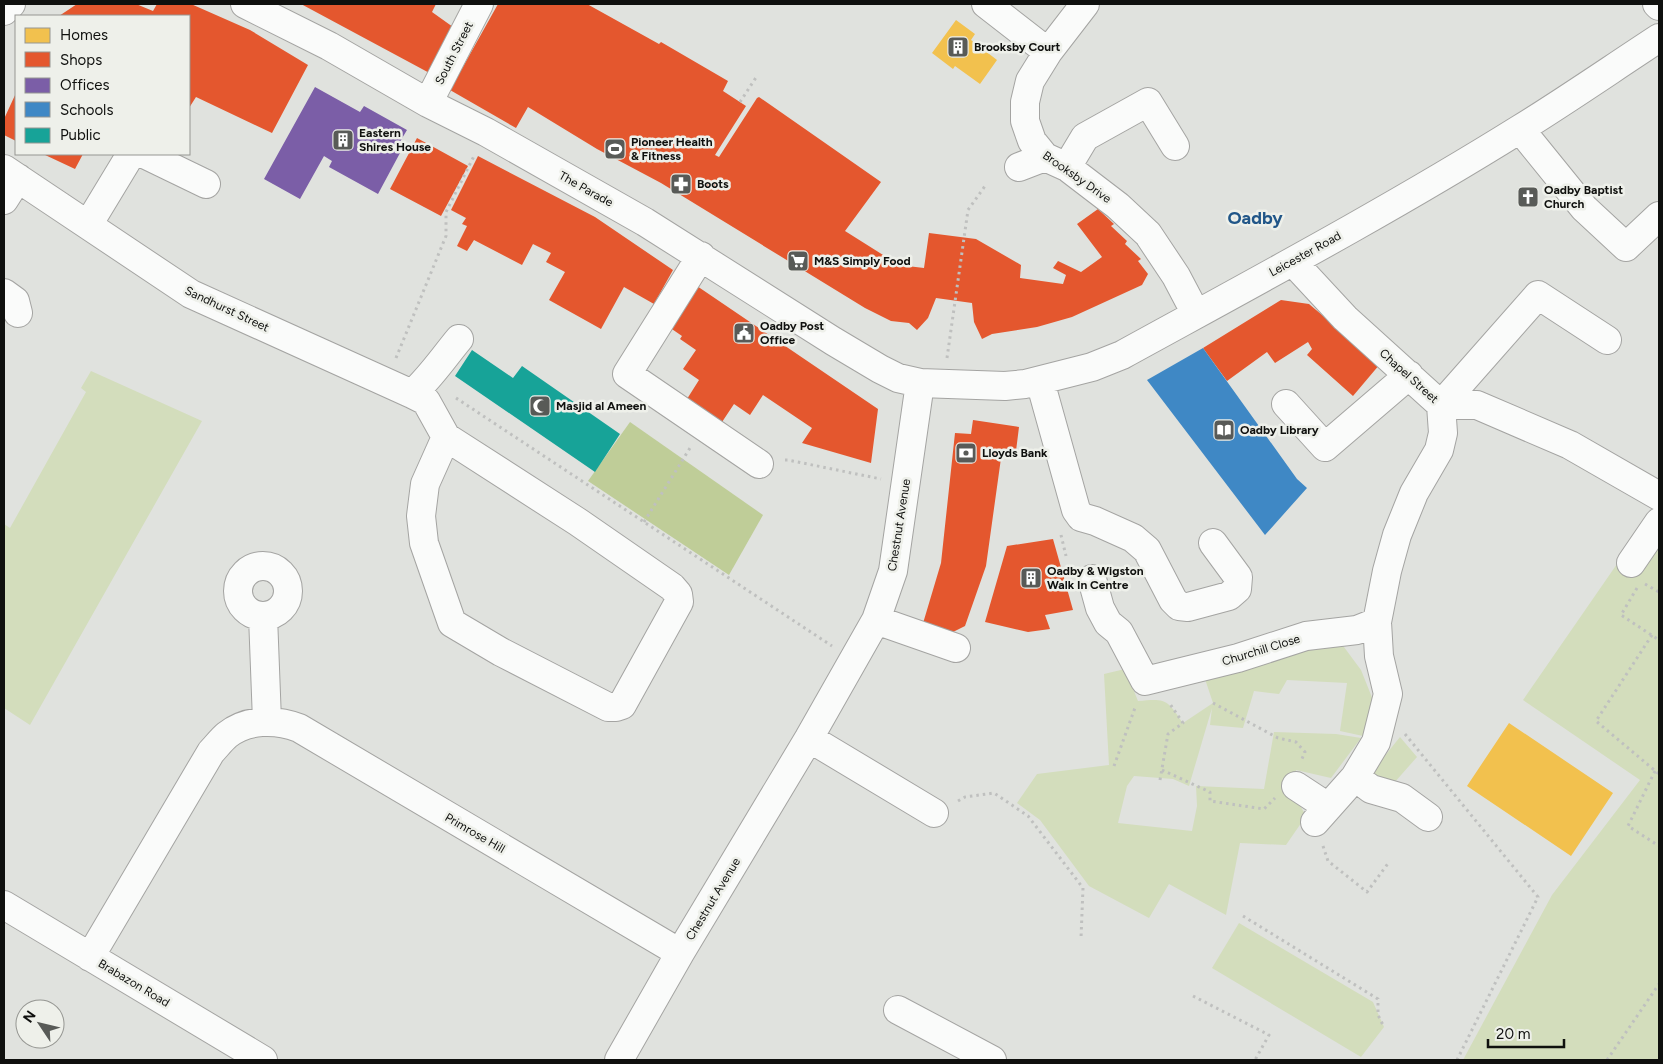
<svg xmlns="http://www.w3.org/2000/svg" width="1663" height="1064" viewBox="0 0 1663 1064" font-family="Figtree,sans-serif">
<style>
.green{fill:#d3ddbc}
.forest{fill:#bfcd98}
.homes{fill:#f2c14e}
.shops{fill:#e4572e}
.offices{fill:#7b5ea7}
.schools{fill:#3f88c5}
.public{fill:#17a398}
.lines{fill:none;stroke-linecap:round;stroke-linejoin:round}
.minor-casing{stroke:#a4a4a2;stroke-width:30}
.path{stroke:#bfc0bf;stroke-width:3;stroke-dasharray:2.5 4;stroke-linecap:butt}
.minor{stroke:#fafbfa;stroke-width:28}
.labels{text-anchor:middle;stroke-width:5;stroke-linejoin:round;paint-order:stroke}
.poi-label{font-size:12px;font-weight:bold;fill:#0f100e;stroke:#eef0ea;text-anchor:start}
.street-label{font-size:12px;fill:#0f100e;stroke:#eef0ea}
.district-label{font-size:18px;font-weight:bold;fill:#215688;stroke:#eef0ea}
</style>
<rect width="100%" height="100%" fill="#e0e2de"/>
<path class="green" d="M91,371L202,421L30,725L4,708V524L10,528L86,392L81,388Z
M1659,544V1060H1463L1552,895L1640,780L1523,700L1617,564L1637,576Z
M1341,643L1361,670L1377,710L1363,736L1340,731L1347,683L1287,680L1279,694L1254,691L1243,728L1210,725L1212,708L1189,786L1173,779L1134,776L1127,786L1118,823L1192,831L1197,806L1196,786L1264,789L1274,732L1336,734L1361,738L1331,778L1296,770L1293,793L1306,816L1286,845L1240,843L1226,915L1169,884L1149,918L1089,886L1040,820L1017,803L1037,774L1109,765L1104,674L1125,669L1138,701C1167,698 1167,700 1183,723L1213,703L1205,679L1277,652Z
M1400,737L1417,757L1394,783L1371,773Z
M1239,923L1373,1002L1384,1027L1361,1057L1212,968Z"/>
<path class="forest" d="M630,422L763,515L729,575L588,481Z"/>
<path class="homes" d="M956,20L975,34L971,40L997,60L980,84L955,66L953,69L932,53Z
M1509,723L1613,793L1571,856L1467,786Z"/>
<path class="shops" d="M77,4H136L153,11L157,4H191L250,30L308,65L272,133L196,97L189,108V16H59Z
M301,4H436L432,12L460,32L435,76Z
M498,4H587L659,44L661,42L728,81L723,91L746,106L715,155L719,157L757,98L759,97L881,182L845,231L899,265L924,268L929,233L976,239L1021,265L1020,278L1063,284L1066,275L1053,268L1058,261L1081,272L1102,257L1077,224L1098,209L1114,224L1111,226L1127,241L1125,244L1141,259L1138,261L1148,274L1142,285L1072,317L1037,327L992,334L982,339L974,322L972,303L936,298L928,318L917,330L909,323L891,321L865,308L661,183L597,149L528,107L516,128L450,90Z
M16,93V141L4,135V119Z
M417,138L468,166L441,216L390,189Z
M43,154H83L75,169Z
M478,156L595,217L673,270L654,304L624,287L601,329L549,300L565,272L546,262L551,253L533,244L522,265L474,240L467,251L457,246L467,226L462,224L466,218L451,210Z
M694,284L878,409L871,463L802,443L812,428L763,395L750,415L734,404L722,422L687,399L699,380L683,369L696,350L680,339L682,336L666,325Z
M1281,300L1309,304L1380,364L1353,396L1307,355L1312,349L1308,342L1275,363L1267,352L1227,381L1203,348Z
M973,420L1019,427L1016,451H1002L986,566L965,626L941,638L921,630L941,563L955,433L971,434Z
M1053,539L1073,610L1045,615L1050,629L1028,632L985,622L1007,546Z"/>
<path class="offices" d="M315,87L360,112L364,106L407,130L395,150L400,153L378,194L329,167L332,161L324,156L300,199L264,179Z"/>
<path class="schools" d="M1203,348L1297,479L1307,488L1265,535L1147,380Z"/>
<path class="public" d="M472,350L513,378L522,366L620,434L595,472L455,376Z"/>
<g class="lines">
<g class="minor-casing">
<path id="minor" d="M245,4L329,46L428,103L486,132L645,222L833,341L880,369L898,378L920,383L1005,386L1025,384L1092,367L1122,355C1255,282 1390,210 1520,129C1567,100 1613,68 1659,38
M986,4L1048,52
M1085,4L1048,52L1030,81L1025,102V121L1032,141L1045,157L1067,167L1118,206L1148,234L1176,276L1196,314
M1657,4L1659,6
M4,11L11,4
M428,103L479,4
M1520,129L1584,208L1626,247L1659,216
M144,154L206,184
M1019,167L1045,157
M1067,167L1085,137L1148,102L1175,146
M4,169L191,294L412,394
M4,200L18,178
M88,225L131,154
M701,256L627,374L759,464
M1293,262L1345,318L1441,405H1477L1570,445L1659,496
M4,293L15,301L18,313
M1040,381L1076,510L1081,517L1095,521L1133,538L1147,550L1173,600L1179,606L1188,607L1229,596L1237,589L1238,577L1213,543
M1286,404L1325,447L1409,375
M446,437L578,522L672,587L678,594L679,602L622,705L616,707H608L501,652L452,623L424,543L421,516L425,484Z
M446,437L426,401L412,394C430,378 444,357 459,339
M1631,563L1659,522
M238 591a25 25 0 1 1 50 0a25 25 0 1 1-50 0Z
M1092,579L1100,608L1108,623L1119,632L1145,681L1238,658L1306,636L1357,630L1377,622L1387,571L1397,535L1414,493L1439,450L1443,433L1441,405L1538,295L1607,340
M263,616L267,721
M876,620L956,648
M809,738L934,813
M1355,777L1371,789L1402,798L1428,817
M1296,786L1328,807
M1315,822L1355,777L1376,742L1388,694L1379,656L1377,622
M4,905L263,1060
M90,957L211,752C216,747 221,740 227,735C247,719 276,719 299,728L680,953
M898,1010L992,1060
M619,1060L680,953L809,738L876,620L893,571L920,383"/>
</g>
<path class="path" d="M740,102L757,76
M396,358L446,236V212L474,156
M947,358L968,210L985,186
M456,398L832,646
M785,460H788L881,479
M644,522L690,448
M1061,535L1066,556
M1645,584L1659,592
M1637,588L1621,615L1659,640
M1652,635L1596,721L1659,774
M1213,703L1278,738L1296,742L1305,752L1301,761
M1405,734L1538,897L1457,1060
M1114,766L1136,705
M1162,770L1210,792V801L1264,809L1275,798
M1655,771L1628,826L1659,846
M1160,780L1168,734L1183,723L1170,704L1168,703
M958,801L965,797L994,793L1028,816L1083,888L1081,938
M1323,846L1328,861L1367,892L1389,862
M1243,916L1378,999V1015L1384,1027
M1193,996L1269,1035L1255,1060
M1607,1060L1659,984"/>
<use href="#minor" class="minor"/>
</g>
<defs>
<g id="building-square" transform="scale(1.125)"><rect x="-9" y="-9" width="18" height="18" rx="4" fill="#585a57" stroke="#eef0ea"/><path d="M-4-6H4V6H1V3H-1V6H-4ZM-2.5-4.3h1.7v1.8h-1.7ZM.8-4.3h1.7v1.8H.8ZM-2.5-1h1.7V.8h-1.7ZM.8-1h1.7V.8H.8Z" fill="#fff"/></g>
<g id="stadium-square" transform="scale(1.125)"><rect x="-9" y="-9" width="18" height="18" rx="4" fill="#585a57" stroke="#eef0ea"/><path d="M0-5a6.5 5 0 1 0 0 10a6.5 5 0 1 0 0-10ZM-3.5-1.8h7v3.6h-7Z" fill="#fff"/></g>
<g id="pharmacy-square" transform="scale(1.125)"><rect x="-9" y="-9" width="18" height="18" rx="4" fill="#585a57" stroke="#eef0ea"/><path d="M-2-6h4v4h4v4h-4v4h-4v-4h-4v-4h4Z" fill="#fff"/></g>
<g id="church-square" transform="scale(1.125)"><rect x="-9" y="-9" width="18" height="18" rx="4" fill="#585a57" stroke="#eef0ea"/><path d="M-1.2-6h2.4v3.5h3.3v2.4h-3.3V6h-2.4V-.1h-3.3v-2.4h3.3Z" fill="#fff"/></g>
<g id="supermarket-square" transform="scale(1.125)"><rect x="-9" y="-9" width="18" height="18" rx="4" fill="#585a57" stroke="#eef0ea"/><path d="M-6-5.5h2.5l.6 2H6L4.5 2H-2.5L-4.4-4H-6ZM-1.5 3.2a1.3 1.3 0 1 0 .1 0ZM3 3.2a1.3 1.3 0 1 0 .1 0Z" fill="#fff"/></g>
<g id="civic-square" transform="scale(1.125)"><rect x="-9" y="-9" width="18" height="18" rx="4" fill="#585a57" stroke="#eef0ea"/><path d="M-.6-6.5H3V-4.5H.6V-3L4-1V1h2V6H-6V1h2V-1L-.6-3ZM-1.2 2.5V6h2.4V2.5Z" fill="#fff"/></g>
<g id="mosque-square" transform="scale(1.125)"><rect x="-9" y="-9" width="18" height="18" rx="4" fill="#585a57" stroke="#eef0ea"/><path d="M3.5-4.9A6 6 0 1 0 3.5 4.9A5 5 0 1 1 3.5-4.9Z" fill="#fff"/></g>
<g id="library-square" transform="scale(1.125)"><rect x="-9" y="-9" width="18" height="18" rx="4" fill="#585a57" stroke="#eef0ea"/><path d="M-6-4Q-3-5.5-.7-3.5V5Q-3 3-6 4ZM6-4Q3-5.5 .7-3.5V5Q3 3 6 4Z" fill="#fff"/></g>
<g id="bank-square" transform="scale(1.125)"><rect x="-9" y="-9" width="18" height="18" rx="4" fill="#585a57" stroke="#eef0ea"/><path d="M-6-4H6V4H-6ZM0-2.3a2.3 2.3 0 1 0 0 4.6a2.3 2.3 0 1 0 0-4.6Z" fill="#fff"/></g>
</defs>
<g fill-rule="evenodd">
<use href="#building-square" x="958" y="47"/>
<use href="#building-square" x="343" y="140"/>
<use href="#stadium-square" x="615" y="149"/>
<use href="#pharmacy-square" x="681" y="184"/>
<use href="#church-square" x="1528" y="197"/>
<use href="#supermarket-square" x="798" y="261"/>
<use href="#civic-square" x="744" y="333"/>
<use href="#mosque-square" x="540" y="406"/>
<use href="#library-square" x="1224" y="430"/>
<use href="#bank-square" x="966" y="453"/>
<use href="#building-square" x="1031" y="578"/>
</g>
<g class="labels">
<g class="poi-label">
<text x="974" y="51">Brooksby Court</text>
<text x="359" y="137">Eastern<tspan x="359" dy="14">Shires House</tspan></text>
<text x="631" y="146">Pioneer Health<tspan x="631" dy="14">&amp; Fitness</tspan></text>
<text x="697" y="188">Boots</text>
<text x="1544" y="194">Oadby Baptist<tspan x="1544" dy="14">Church</tspan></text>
<text x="814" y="265">M&amp;S Simply Food</text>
<text x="760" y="330">Oadby Post<tspan x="760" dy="14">Office</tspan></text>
<text x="556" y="410">Masjid al Ameen</text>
<text x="1240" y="434">Oadby Library</text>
<text x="982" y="457">Lloyds Bank</text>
<text x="1047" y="575">Oadby &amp; Wigston<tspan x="1047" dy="14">Walk In Centre</tspan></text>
</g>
<g class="street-label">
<text transform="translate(454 53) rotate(-63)" y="4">South Street</text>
<text transform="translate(1077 177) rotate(35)" y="4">Brooksby Drive</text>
<text transform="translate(586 189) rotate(29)" y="4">The Parade</text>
<text transform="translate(1305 254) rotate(-29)" y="4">Leicester Road</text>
<text transform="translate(227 309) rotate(25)" y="4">Sandhurst Street</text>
<text transform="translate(1409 376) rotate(42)" y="4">Chapel Street</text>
<text transform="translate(899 525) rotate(-81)" y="4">Chestnut Avenue</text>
<text transform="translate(1261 650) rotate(-17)" y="4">Churchill Close</text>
<text transform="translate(475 833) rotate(30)" y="4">Primrose Hill</text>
<text transform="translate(713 899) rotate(-59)" y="4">Chestnut Avenue</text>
<text transform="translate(134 983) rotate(31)" y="4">Brabazon Road</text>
</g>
<g class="district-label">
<text x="1255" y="224">Oadby</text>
</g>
</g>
<rect width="1663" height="1064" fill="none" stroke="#0f100e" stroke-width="10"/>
<rect x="15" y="15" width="175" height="140" fill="#eef0ea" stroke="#959692"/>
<rect x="25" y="28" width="25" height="15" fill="#f2c14e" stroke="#959692"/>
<text x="60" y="40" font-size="15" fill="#0f100e">Homes</text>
<rect x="25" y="52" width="25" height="15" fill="#e4572e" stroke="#959692"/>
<text x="60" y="65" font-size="15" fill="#0f100e">Shops</text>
<rect x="25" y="78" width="25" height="15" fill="#7b5ea7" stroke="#959692"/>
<text x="60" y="90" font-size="15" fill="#0f100e">Offices</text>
<rect x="25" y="102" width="25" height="15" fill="#3f88c5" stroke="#959692"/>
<text x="60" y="115" font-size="15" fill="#0f100e">Schools</text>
<rect x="25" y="128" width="25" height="15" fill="#17a398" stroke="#959692"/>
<text x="60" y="140" font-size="15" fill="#0f100e">Public</text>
<g transform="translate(40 1024) rotate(305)"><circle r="24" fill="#eef0ea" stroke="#959692"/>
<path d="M0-4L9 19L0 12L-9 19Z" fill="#585a57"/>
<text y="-8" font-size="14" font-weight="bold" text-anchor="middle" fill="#0f100e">N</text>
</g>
<path d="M1488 1039v8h76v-8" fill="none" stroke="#0f100e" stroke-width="2.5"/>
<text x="1496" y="1039" font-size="15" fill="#0f100e" stroke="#eef0ea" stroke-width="4" paint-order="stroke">20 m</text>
</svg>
